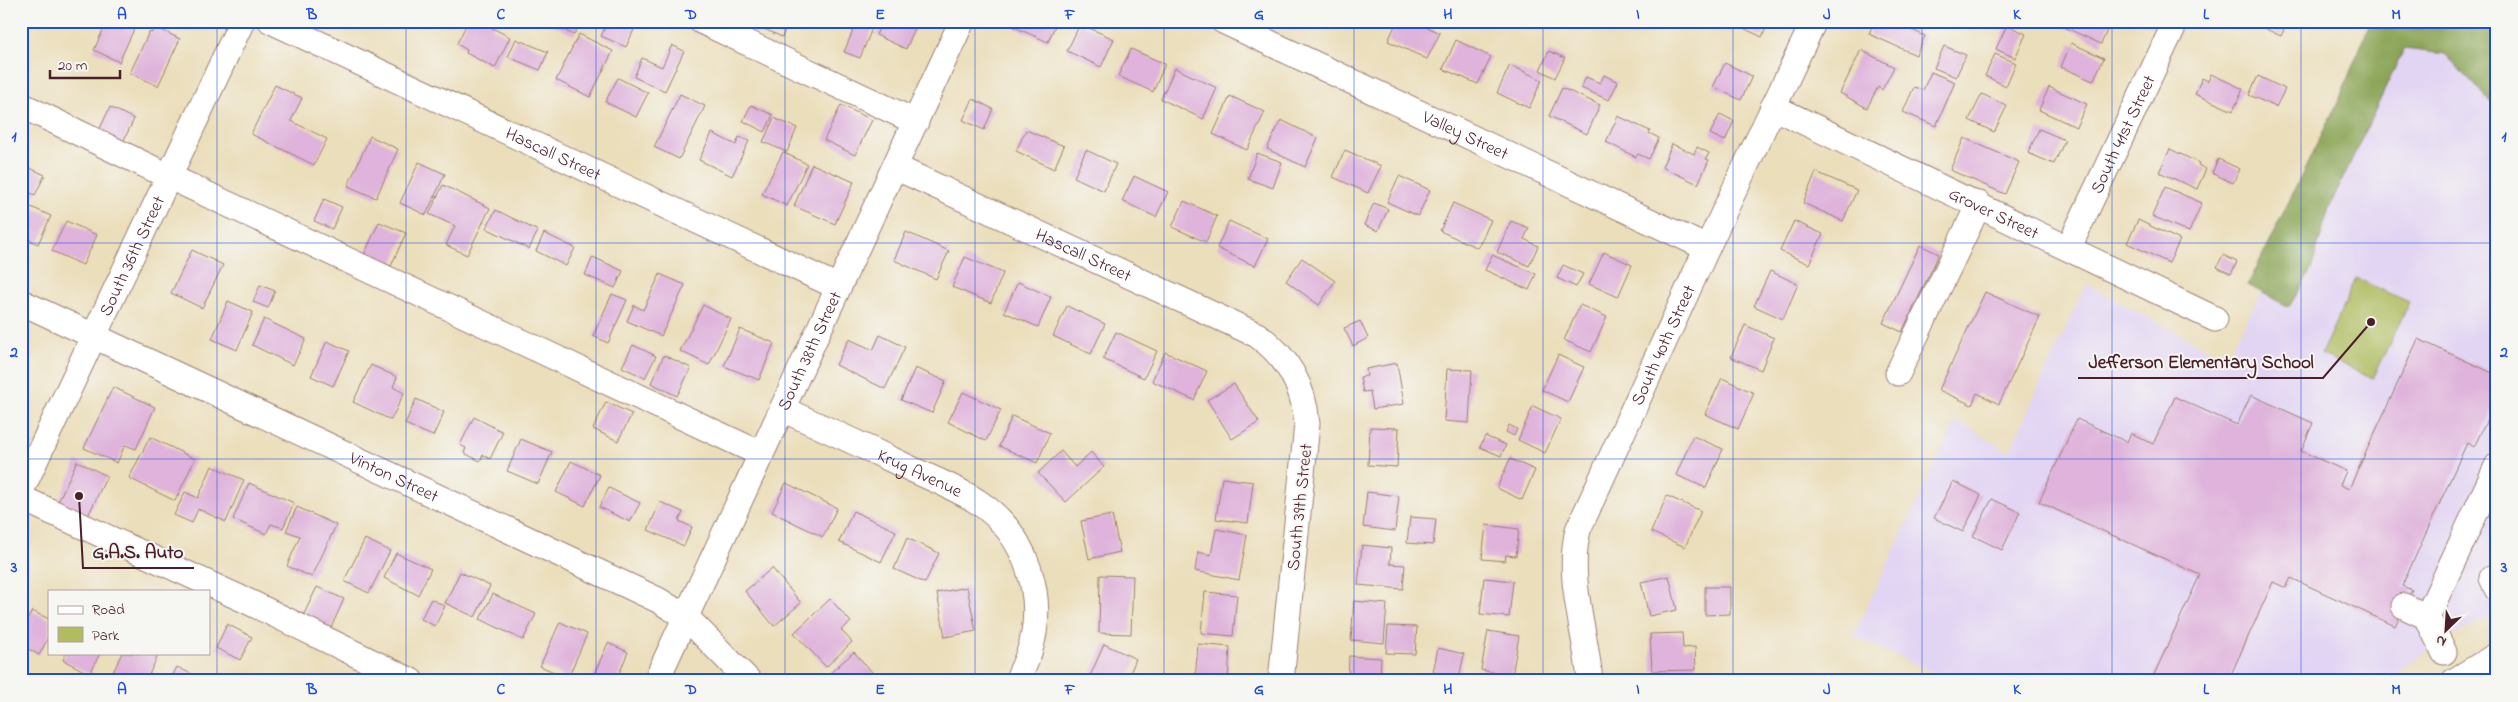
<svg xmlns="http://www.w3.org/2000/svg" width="2518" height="702" viewBox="0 0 2518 702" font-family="'Indie Flower',sans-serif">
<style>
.built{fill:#e2d4f3}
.green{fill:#afbc5f;stroke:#7c6e45}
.forest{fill:#8ba456;stroke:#6a6240}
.building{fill:#dfb3db}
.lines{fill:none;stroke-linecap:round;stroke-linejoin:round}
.minor-casing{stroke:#9a7e73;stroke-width:27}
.minor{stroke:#fff;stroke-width:25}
.grid{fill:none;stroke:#1d4ed8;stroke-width:1;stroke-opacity:0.55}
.labels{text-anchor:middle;stroke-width:4;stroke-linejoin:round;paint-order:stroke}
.street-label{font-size:18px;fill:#4a1f2b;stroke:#f6f6f2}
.leader{fill:none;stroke:#4a1f2b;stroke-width:2}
.callout-dot{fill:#4a1f2b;stroke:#f6f6f2;stroke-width:2}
.callout-label{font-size:19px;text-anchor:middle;font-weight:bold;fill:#4a1f2b;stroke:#f6f6f2;stroke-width:4;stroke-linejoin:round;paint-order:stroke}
.neatline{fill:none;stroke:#1d4ed8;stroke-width:2}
.grid-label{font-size:16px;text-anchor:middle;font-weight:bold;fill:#1d4ed8}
</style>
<rect width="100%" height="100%" fill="#f6f6f2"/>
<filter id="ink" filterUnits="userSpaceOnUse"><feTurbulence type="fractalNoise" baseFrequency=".02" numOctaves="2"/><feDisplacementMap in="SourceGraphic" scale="10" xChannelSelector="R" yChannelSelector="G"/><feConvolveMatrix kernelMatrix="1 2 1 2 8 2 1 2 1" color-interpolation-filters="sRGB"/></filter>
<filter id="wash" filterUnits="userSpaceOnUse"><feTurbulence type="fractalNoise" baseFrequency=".0096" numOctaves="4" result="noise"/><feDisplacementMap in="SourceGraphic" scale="20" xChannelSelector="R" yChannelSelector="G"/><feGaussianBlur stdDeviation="1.12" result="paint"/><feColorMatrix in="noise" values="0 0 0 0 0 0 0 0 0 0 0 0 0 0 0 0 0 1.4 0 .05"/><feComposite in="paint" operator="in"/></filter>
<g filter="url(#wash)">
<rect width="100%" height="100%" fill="#ebdebb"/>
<path class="built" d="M2405,21H2417L2497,98V612L2420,655L2387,681H1952L1853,636L1956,420L2009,452L2086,284L2226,359Z"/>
<path class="green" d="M2356,278L2409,302L2373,378L2321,354Z"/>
<path class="forest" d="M2371,21H2497V108L2445,54L2404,49L2329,208L2311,270L2289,307L2248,285L2340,97Z"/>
<g id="blocks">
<path class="building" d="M107,21H122L135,27L119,62L94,50Z
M468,21H495L492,28L510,37L495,68L466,53L467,50L457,44Z
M551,21H580L574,35L550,24Z
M608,21L637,23L626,47L601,36Z
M736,21H756L753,29Z
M763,21H789L782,37L760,27Z
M857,21L873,26L860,58L844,52Z
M882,21H918L906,49L876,35Z
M1016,21H1057L1048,42L1014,27Z
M1397,21H1414L1440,33L1427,59L1388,41Z
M1742,21H1769L1762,37L1739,26Z
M1874,21H1907L1905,27L1925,36L1916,55L1869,34Z
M2062,21H2111L2101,44L2060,25Z
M2249,21H2288L2281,36Z
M1080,24L1114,39L1101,67L1067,51Z
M2007,25L2026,34L2015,58L1996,49Z
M155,27L180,39L158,86L130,73L149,32L152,33Z
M579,34L613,51L590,97L556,80Z
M516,39L548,52L540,70L508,57Z
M1456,40L1491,57L1478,84L1443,69Z
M2071,43L2104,58L2093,81L2061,67Z
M672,45L684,51L665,91L634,77L642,58L662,67Z
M1944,46L1966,55L1956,77L1934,68Z
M1131,49L1165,64L1153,92L1118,76Z
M1861,50L1894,67L1882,90L1878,87L1867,108L1840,93Z
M1549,51L1565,58L1555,78L1540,70Z
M1995,54L2016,63L2006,86L1985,76Z
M1725,63L1752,76L1741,100L1713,87Z
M1510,65L1542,80L1529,108L1497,93Z
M1175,68L1217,88L1203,119L1161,99Z
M1931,72L1955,82L1936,126L1903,112L1914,87L1923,90Z
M2211,74L2243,89L2233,111L2195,94L2202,78L2208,81Z
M1604,75L1618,82L1609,100L1581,88L1586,77L1600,83Z
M2258,76L2285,89L2276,107L2249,95Z
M618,78L648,93L636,117L605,102Z
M275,85L302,98L291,121L327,139L314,165L251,134Z
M2049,87L2087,104L2076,127L2039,110Z
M1562,88L1600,105L1587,134L1549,116Z
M680,94L705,106L679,159L654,147Z
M1982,94L2007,106L1994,132L1969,120Z
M1230,96L1265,112L1247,150L1213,134Z
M973,99L993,109L984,130L963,120Z
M751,105L773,115L765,132L743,121Z
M841,105L872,120L855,155L824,140Z
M110,107L134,119L122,144L98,133Z
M1720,114L1734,121L1725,141L1710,134Z
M1618,116L1650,131L1649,133L1659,138L1649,159L1638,154L1636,157L1606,142Z
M774,118L797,128L787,152L763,142Z
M1281,120L1318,138L1305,167L1267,149Z
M2039,129L2065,140L2054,164L2028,153Z
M1026,130L1064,146L1054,169L1016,151Z
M712,133L736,145L739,137L749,141L732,176L699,160Z
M370,136L398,149L376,198L348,186Z
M1964,138L2019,162L2005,194L1950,170Z
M1672,144L1694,154L1697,147L1709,153L1706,159L1709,160L1698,184L1662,167Z
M2170,149L2199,163L2198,165L2206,169L2197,189L2159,172Z
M1086,150L1116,164L1104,191L1074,177Z
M1345,150L1381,166L1368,193L1333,177Z
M783,152L807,164L787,206L762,194Z
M1257,153L1282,162L1273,188L1248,179Z
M2218,159L2240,169L2233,183L2212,173Z
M419,162L445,174L426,215L400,203Z
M21,164L45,175L35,195L21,189Z
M812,164L854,182L835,224L794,206Z
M1816,172L1857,190L1843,221L1803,203Z
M1134,176L1168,192L1156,217L1122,201Z
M1399,176L1430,190L1418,216L1387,202Z
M443,185L490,208L467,255L446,245L455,226L429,214Z
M2165,187L2202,203L2189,232L2152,216Z
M324,199L342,207L332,229L314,221Z
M1184,201L1217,216L1206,242L1172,227Z
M22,203L51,216L38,244L21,236Z
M1374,203L1388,209L1378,231L1364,225Z
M1453,203L1491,220L1478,248L1440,231Z
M496,210L538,231L529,249L486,228Z
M2138,220L2180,240L2169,263L2127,243Z
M66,221L97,235L83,265L52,251Z
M1229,221L1268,239L1255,266L1217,248Z
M1511,221L1529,228L1524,239L1538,246L1529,266L1497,252Z
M1794,221L1823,234L1809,264L1780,251Z
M379,222L406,233L391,266L364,255Z
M906,232L949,251L936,279L894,260Z
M544,233L575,248L566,266L536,251Z
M1920,245L1939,254L1902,332L1883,323Z
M192,250L223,265L202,308L171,293Z
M1604,252L1632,265L1618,297L1589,284Z
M1492,255L1536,274L1529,290L1485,270Z
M2223,255L2237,262L2231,274L2217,267Z
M593,257L623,271L615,288L585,275Z
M965,257L1003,273L991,303L952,287Z
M1302,258L1335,281L1319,305L1286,281Z
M1563,265L1583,274L1576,287L1557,278Z
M1770,271L1798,284L1783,319L1754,306Z
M660,274L685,285L661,336L627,321L634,305L643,310Z
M1018,282L1051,297L1038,327L1004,312Z
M260,285L275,291L268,308L253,302Z
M1985,292L2040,317L1999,404L1977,393L1972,405L1939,390Z
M612,294L627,300L608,343L593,336Z
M228,301L253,312L237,350L212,339Z
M703,305L731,319L709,365L680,351Z
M1580,305L1607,317L1591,352L1564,340Z
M1067,306L1105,324L1091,354L1053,336Z
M264,319L306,339L293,365L252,345Z
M1360,321L1368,338L1353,346L1344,328Z
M1745,325L1774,338L1761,370L1731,357Z
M740,329L774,343L759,380L724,366Z
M1116,332L1157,351L1144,378L1103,359Z
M880,335L905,347L885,389L836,365L849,339L873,350Z
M2418,339L2497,375V399L2474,447L2467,443L2402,586L2412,590L2395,626L2291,578L2286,588L2273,582L2228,681H2151L2200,575L2039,502L2077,419L2127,442L2131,433L2153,444L2175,397L2237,425L2251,395L2313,423L2301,451L2346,471L2340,485L2349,489Z
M327,341L349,351L333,386L311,376Z
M633,345L656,356L645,378L622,367Z
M1165,352L1207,371L1194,400L1152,381Z
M664,355L691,368L677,396L651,383Z
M1558,355L1584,367L1568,402L1542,390Z
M1397,363L1404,404L1373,409L1370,391L1363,392L1360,377L1367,376L1366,369Z
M371,365L397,377L393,387L404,393L391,420L353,402Z
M915,368L946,381L932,413L901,400Z
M1447,369L1472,370L1469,423L1444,421Z
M1722,378L1754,393L1738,429L1705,414Z
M1234,384L1259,422L1232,439L1207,400Z
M113,387L155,407L136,449L125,445L117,463L84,448Z
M963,392L1001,410L986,441L948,422Z
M416,399L444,412L433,436L405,424Z
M606,402L632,414L618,441L593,429Z
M1533,406L1561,419L1545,453L1518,440Z
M1012,416L1050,433L1037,463L999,446Z
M474,417L503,432L490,459L483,455L480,461L464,453L466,448L460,445Z
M1509,425L1517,429L1514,436L1506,432Z
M1370,427L1399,428L1397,467L1368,465Z
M1485,436L1506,445L1501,456L1480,447Z
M1693,436L1723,449L1706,488L1676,475Z
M150,437L195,459L175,501L129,478Z
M521,439L552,452L538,484L507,471Z
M1061,451L1075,467L1091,452L1104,467L1066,502L1038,473Z
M1510,459L1535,470L1522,500L1497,488Z
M77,461L107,476L87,518L57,504Z
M571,461L600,475L585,506L556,492Z
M212,466L244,480L226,522L198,509L192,523L174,515L185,492L198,498Z
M1222,478L1253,482L1248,523L1216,519Z
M1953,481L1981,495L1963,532L1934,518Z
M249,483L294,503L283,528L271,524L266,534L233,519Z
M786,483L837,508L823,537L772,512Z
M609,488L640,503L630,522L599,507Z
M1367,492L1399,496L1395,531L1363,527Z
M1667,496L1701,511L1685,547L1651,532Z
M1992,499L2020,512L2002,550L1973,536Z
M660,502L683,512L679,521L692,527L684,546L648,530Z
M297,507L336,525L312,577L287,566L300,536L286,531Z
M853,511L896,531L881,562L839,542Z
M1112,515L1120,552L1089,559L1081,521Z
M1410,517L1436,519L1433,545L1407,543Z
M1486,525L1519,529L1516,556L1506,555L1505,561L1482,559Z
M1216,529L1247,535L1239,580L1195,571L1198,552L1211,555Z
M907,538L939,553L925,583L894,569Z
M365,539L390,551L369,593L344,581Z
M1362,545L1391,548L1390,564L1405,565L1403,589L1358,585Z
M396,553L431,569L418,595L384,578Z
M772,568L801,603L774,626L745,591Z
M460,572L490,586L475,617L445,603Z
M1100,575L1133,576L1131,634L1099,633Z
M1669,576L1677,610L1649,616L1641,582Z
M1484,578L1513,581L1509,617L1480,614Z
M317,587L344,599L330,630L302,618Z
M967,587L976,631L945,637L937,593Z
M1705,587H1730V614L1705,615Z
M1205,592L1237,595L1233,636L1201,633Z
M493,594L536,614L523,640L480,619Z
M431,599L445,606L435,626L421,619Z
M830,599L851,622L841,630L852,642L826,667L794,633Z
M1354,601L1387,604L1384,643L1351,640Z
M32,611L49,619V636L39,655L21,645V619L26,621Z
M560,622L587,634L568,678L540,666Z
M227,624L252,637L240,660L216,648Z
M1388,626L1417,627L1415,654L1386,653Z
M1488,631L1519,636L1512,676L1481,670Z
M1682,633L1683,648L1695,647L1696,670L1652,671L1650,634Z
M608,643L628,652L616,681H591Z
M1104,644L1136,659L1128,678L1125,677L1123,681H1088Z
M1198,644L1230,647L1228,681H1195Z
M1438,648L1464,654L1459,679L1433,672Z
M854,652L880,681H835L829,674Z
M66,653H100L90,674L63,660Z
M122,653H159L146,681H109Z
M1349,656L1381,658L1380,681H1348Z
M177,667L206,681H170Z"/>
</g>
</g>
<g filter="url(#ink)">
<use href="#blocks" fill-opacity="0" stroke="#9a7e73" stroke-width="1"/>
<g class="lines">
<g class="minor-casing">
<g id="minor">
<path id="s1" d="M271,21L838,287"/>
<path d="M701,21L916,122"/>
<path id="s2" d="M1223,21L1707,248"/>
<path d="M21,105L170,177L761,454"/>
<path id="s3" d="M1773,107L2215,319"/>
<path id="s4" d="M895,167L1257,335C1288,357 1304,386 1307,424L1281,681"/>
<path id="s5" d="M2069,247L2176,21"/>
<path id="s6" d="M21,302L658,600L687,618L749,681"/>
<path d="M1898,373L1979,204"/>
<path id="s7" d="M782,409C822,427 863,446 903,465C927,477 955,487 978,502C1027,534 1047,598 1029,653C1026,662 1021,672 1017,681"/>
<path id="s8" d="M21,491L242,21"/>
<path d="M21,498L249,602L411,681"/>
<path d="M2492,578L2497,589"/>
<path d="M2404,606L2427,617L2497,466"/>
<path d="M2427,617L2444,652"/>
<path id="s9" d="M656,681L962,21"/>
<path id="s10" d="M1590,681C1586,631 1566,579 1578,530L1707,248L1814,21"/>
<path d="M2454,681L2497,655"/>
</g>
</g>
<use href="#minor" class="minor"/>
</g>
</g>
<path class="grid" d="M217,21V681M406,21V681M596,21V681M785,21V681M975,21V681M1164,21V681M1354,21V681M1543,21V681M1733,21V681M1922,21V681M2112,21V681M2301,21V681M21,243H2497M21,459H2497"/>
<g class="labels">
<g class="street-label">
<text dy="6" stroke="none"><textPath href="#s2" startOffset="268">Valley Street</textPath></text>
<text dy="6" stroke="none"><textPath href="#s5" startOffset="125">South 41st Street</textPath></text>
<text dy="6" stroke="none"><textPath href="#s1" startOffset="312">Hascall Street</textPath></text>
<text dy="6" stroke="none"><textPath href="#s3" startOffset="245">Grover Street</textPath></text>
<text dy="6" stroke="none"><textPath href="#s4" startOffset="208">Hascall Street</textPath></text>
<text dy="6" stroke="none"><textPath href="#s8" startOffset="260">South 36th Street</textPath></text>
<text dy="6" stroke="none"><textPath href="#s10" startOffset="356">South 40th Street</textPath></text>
<text dy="6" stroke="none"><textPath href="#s9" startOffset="364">South 38th Street</textPath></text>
<text dy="6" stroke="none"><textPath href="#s7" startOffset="152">Krug Avenue</textPath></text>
<text dy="6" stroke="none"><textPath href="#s6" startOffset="412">Vinton Street</textPath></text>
<text transform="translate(1299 507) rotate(-84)" y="6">South 39th Street</text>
</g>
</g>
<path class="leader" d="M2371 322L2323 378H2078M79 496L83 568H194"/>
<g class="callout-dot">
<circle cx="2371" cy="322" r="5"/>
<circle cx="79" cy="496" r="5"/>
</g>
<g class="callout-label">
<text x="2201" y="368">Jefferson Elementary School</text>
<text x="138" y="558">G.A.S. Auto</text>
</g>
<rect width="2518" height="702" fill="none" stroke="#f6f6f2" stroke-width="55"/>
<rect x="48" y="590" width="162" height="65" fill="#f6f6f2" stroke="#b1a0a2"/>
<rect x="58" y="606" width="25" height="8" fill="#ffffff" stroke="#b1a0a2"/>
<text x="92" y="614" font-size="15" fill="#4a1f2b">Road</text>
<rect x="58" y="627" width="25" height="15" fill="#afbc5f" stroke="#b1a0a2"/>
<text x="92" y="640" font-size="15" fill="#4a1f2b">Park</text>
<g transform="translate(2446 630) rotate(205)" stroke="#f6f6f2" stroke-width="4" paint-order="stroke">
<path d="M0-4L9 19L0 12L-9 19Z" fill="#4a1f2b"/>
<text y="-8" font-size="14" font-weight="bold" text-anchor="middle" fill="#4a1f2b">N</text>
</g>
<path d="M50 70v8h70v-8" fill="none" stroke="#4a1f2b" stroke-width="2.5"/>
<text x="58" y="70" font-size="15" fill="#4a1f2b" stroke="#f6f6f2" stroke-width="4" paint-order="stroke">20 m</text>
<rect x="28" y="28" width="2462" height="646" class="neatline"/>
<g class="grid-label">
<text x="122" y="19">A</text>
<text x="312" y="19">B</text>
<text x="501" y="19">C</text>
<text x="691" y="19">D</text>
<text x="880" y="19">E</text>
<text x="1070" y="19">F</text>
<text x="1259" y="19">G</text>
<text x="1448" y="19">H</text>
<text x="1638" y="19">I</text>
<text x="1827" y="19">J</text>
<text x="2017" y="19">K</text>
<text x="2206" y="19">L</text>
<text x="2396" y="19">M</text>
<text x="14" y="141">1</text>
<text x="2504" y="141">1</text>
<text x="14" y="357">2</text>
<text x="2504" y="357">2</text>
<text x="14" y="572">3</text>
<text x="2504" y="572">3</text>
<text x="122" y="694">A</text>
<text x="312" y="694">B</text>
<text x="501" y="694">C</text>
<text x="691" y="694">D</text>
<text x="880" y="694">E</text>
<text x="1070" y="694">F</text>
<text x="1259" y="694">G</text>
<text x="1448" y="694">H</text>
<text x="1638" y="694">I</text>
<text x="1827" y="694">J</text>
<text x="2017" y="694">K</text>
<text x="2206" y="694">L</text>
<text x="2396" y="694">M</text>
</g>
</svg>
